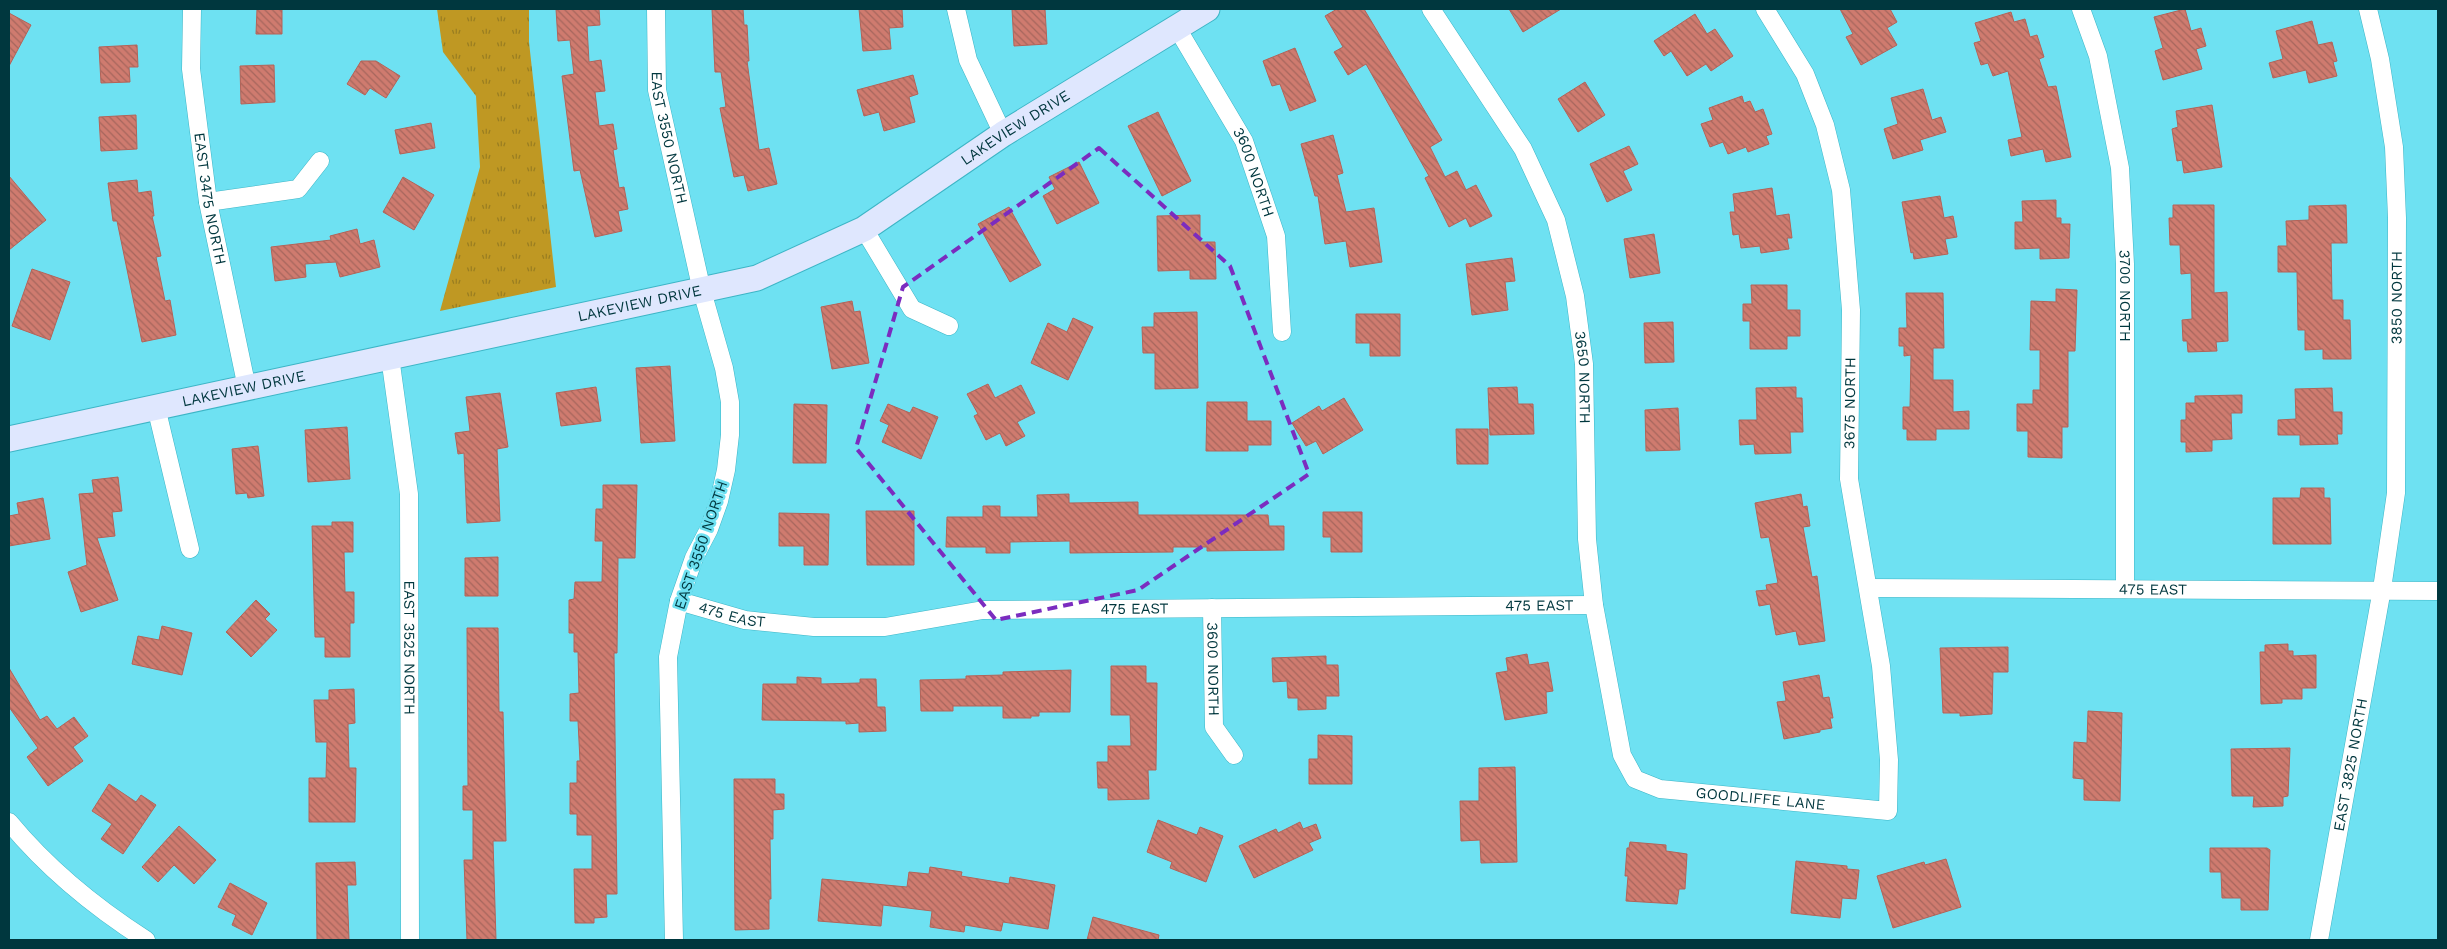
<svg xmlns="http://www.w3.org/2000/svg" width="2447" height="949" viewBox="0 0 2447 949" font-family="'Work Sans',sans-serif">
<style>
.park{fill:url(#park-tufts)}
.building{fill:url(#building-back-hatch);stroke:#b36358}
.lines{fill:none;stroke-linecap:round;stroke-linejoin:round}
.street-casing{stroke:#3db5c6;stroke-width:19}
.secondary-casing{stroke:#3db5c6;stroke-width:27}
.street{stroke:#fff;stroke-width:18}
.secondary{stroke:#dfe7fe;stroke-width:25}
.marked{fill:none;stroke:#7b2cbf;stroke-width:4;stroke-dasharray:10 6;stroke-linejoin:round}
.labels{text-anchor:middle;stroke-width:5;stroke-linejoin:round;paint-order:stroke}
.street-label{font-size:15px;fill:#00373e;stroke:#6ee1f2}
</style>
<defs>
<pattern id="park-tufts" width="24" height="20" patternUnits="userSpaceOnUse" patternTransform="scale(1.25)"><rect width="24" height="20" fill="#bf9823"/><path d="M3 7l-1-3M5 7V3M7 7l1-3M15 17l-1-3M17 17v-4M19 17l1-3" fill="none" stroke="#997d20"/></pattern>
<pattern id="building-back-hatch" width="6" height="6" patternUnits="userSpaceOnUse" patternTransform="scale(1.25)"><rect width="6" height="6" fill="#cf7b6f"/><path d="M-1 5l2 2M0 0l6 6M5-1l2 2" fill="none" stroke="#a6665d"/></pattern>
</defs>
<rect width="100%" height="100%" fill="#6ee1f2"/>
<path class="park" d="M437,9H529V42L556,287L440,311L480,167L476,96L443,52Z"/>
<path class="building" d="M257,9H282V34H256Z
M556,9H599L600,25L587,26L589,62L601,60L605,91L595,92L599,126L613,124L617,149L613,150L619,188L624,187L628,209L618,211L622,231L595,237L580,170L574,171L562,76L574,74L570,40L558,41Z
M712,9H743L744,25H747L749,61H747L759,150L769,148L777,184L748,191L744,175L734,177L720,108L726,107L721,72H715Z
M859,9H902L903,27L889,28L891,49L863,51Z
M1012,9H1045L1047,44L1014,46Z
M1337,9H1364L1442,140L1430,147L1445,177L1457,171L1466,190L1476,185L1492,216L1470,227L1466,218L1449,227L1425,178L1429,176L1366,64L1348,75L1334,52L1343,47L1325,16Z
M1509,9H1561L1523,32Z
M1840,9H1890L1897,22L1887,28L1897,45L1861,65L1846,37L1853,34Z
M2185,9L2191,31L2201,28L2206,46L2196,49L2202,69L2163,80L2155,51L2163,48L2154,17Z
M2011,12L2014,22L2025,19L2030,37L2037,35L2044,57L2039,59L2048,87L2056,86L2071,157L2046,162L2043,149L2011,156L2008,140L2022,137L2008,71L1993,76L1988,63L1981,65L1974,43L1981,41L1975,23Z
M9,13L31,25L9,66Z
M1695,14L1707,34L1715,29L1733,56L1711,71L1706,64L1687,76L1671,51L1664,56L1654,41Z
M2312,21L2318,45L2332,42L2337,61L2333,62L2337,76L2309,83L2306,70L2273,78L2269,63L2283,59L2276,31Z
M137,45L138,67H129L130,82L101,83L99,47Z
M1295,48L1316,101L1290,111L1280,84L1272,86L1263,61Z
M361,61H376L400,76L386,98L370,88L365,95L347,84Z
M274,65L275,102L241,104L240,66Z
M913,75L918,94L909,97L915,122L884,131L879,112L864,116L857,90Z
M1585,82L1605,115L1578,132L1558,99Z
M1923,89L1932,120L1941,117L1946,132L1920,140L1923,150L1893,159L1884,129L1898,124L1891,98Z
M1742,96L1744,103L1750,101L1755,112L1763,109L1772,134L1766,136L1769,144L1748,152L1746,147L1728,154L1723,142L1710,147L1701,124L1713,120L1709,108Z
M2212,105L2222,167L2184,173L2182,160L2177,161L2172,129L2178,127L2176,111Z
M1158,112L1191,181L1162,196L1128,126Z
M136,115L137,149L101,151L99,117Z
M431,123L435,148L400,154L395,130Z
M1333,135L1343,173L1337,175L1346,212L1374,208L1382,262L1350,267L1346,241L1325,244L1318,196H1315L1301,144Z
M1629,146L1638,164L1623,171L1632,190L1607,202L1590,164Z
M1079,162L1099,203L1057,224L1043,196L1055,189L1049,177Z
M9,176L46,220L9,250Z
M403,177L434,195L414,230L383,212Z
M137,180L138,193L151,191L154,216H152L161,256L156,257L165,301L170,300L176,335L142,342L117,221H113L108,183Z
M1772,188L1776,216L1789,214L1792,238H1787L1789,249L1761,253L1760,246L1741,248L1739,234L1733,235L1730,212H1735L1733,194Z
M1940,196L1944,218L1953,216L1957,237L1945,239L1948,254L1914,259L1913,252L1911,253L1902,202Z
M2056,200V218H2061V224H2070L2069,258L2040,259V248L2015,249V222H2023L2022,201Z
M2173,205H2214V293L2227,292L2228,341L2216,342L2217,351L2188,352L2187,341H2183L2182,320L2192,319L2191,273L2181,274L2180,245H2170L2169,218H2173Z
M2346,205L2347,243H2331L2332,300H2343V320H2350L2351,359H2323V349L2305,350V330H2298L2297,272H2278V246H2287L2286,221L2309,220V206Z
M1009,207L1041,265L1010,282L978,224Z
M1200,215V242H1215L1216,279H1190V270L1158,271L1157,216Z
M357,229L360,244L374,240L380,267L340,277L336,262L305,264L306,277L275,281L271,247L331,240L330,236Z
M1654,234L1660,273L1630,278L1624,239Z
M1512,258L1515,281L1505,282L1508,310L1472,315L1466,264Z
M32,269L70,282L50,340L12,326Z
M1751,285H1787V310H1800V336H1787V349H1750V321H1743V304H1752Z
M2056,289L2077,290L2075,351H2068V427H2062V458L2028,457V431H2017V404H2033V390H2040V350H2030L2031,301L2056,302Z
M1906,293H1943L1944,348H1933V380H1953V412L1969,411V429H1936V440H1907V429H1903V407H1910L1911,355L1904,356V346H1899V328H1907Z
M852,301L854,312L860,311L869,363L832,369L821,307Z
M1197,312L1198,388L1155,389V353H1143L1142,327H1154V313Z
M1356,314H1400V356H1370V343H1356Z
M1073,318L1093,327L1068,380L1031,363L1048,323L1067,332Z
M1673,322L1674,362L1645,363L1644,323Z
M670,366L675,441L641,443L636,368Z
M988,384L995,398L1021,385L1035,413L1017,422L1025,436L1006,446L1000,433L986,440L974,416L978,414L967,394Z
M596,387L601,421L561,426L556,393Z
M1517,387L1518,404H1533L1534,434L1490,435L1488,388Z
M1796,387V398H1802L1803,432H1790L1791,453L1755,454L1754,444L1740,445L1739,420H1757L1756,388Z
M2332,388L2333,412H2342V434H2337L2338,444L2300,445V435H2278V420L2296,419L2295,389Z
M500,393L508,447L497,449L500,521L467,523L464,453L458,454L455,433L470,431L466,397Z
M2242,395V413H2231L2232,439L2212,440V451L2186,452V442H2181V420H2186V403H2195V396Z
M1344,398L1363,430L1323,454L1316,441L1306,446L1292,423L1319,406L1322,411Z
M1207,402H1247V421H1271V445H1248V451H1206Z
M794,404L827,405L826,463H793Z
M888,404L910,413L913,407L938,417L921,459L882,442L889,425L880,421Z
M1678,408L1680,450L1646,451L1645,410Z
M347,427L350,479L308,482L305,430Z
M1456,429H1488V464H1457Z
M258,446L264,496L248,498L247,493L236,494L232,449Z
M118,477L122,511L112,512L115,536L97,538L118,600L81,612L68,572L87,565L79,494L94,493L92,480Z
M603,485H637L635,558H618L617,653H614L617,894H606L607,917L594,918V923H575L574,869H592V835H577V814H570V783H577V761H580L578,721H570V694L579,693L578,652H574V633H569V600L574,599L575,582H602L603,541H595L596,509H603Z
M2301,488H2324V498H2330L2331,544H2273V498H2300Z
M1069,494V503L1138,502V515H1268L1269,526H1284V550L1207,551V547H1173V552L1070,553V541L1010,542V553H986V547H946L947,517H983V506H1000V517H1038L1037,495Z
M1801,494L1803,507L1807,506L1810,526L1803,527L1812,577L1817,576L1825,641L1799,645L1796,631L1776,635L1770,604L1759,606L1756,591L1767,590L1766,585L1778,583L1769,537L1761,538L1755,503Z
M43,498L50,539L9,546V516L19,514L17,503Z
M866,511H914V565H867Z
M1323,512H1362V552H1331V537H1323Z
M779,513L829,514L828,565H804V546H779Z
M332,522H353V552H344L345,592H354V623H350V657H325V637H315L312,526H332Z
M498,557V596H465V558Z
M256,600L270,614L265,619L277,630L251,657L226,632Z
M162,626L192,633L182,675L132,664L138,636L159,640Z
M467,628H498L499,712H503L506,841H493L496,940H467L464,860H473V810H463V786H468Z
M2288,644V651H2293V656L2316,655V688H2302V699H2282V703L2261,704L2260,652H2265V645Z
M2008,647V672H1993L1992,714L1960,716V713H1943L1940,648Z
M1527,654L1529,665L1548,662L1553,691L1546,692L1547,713L1505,720L1496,673L1508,671L1506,658Z
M1326,656V665H1338L1339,696H1326V709L1298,710V698H1288L1287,681L1273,682L1272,658Z
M1111,666H1146V683H1157L1156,770H1148L1149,799L1108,800V788H1098L1097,762H1108V746H1131L1130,715H1111Z
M9,668L40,720L47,716L57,729L74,717L88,736L73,747L83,761L48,786L27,757L38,748L9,707Z
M1071,670L1070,712H1039V716H1031V718H1003V706H953V711H921L920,680L966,679V676L1003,675V672Z
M1819,675L1823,698L1829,697L1833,718H1830L1832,728L1820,730V732L1784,739L1777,702L1786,701L1783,682Z
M797,677L821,678V684L860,683V679H876L877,707H885L886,731L859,732V723L846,724V721L762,720L763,684H797Z
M354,689L355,723L348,724L349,768H356L355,822H309V778H326L327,742H316L314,700H329V690Z
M2088,711L2122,713L2120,801L2084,800V779L2073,778L2074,742L2087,743Z
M1318,735L1352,736V784H1309V759H1318Z
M2290,748L2288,796L2283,797V806L2253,807L2254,796H2232L2231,749Z
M1515,767L1517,862L1481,863L1480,840L1461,841L1460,801H1479V768Z
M734,779H775V794H784V809L773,810V839H770L771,899H769V929L735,930Z
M109,784L136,802L141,795L156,805L123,854L101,839L112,824L92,811Z
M1158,820L1197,835L1200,827L1223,836L1206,882L1170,868L1172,862L1147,852Z
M1300,822L1303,829L1316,824L1321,838L1309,843L1313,850L1254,878L1239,846L1276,829L1278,833Z
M179,826L216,860L194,884L174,865L158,882L142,867Z
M1630,842L1666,845V851L1687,854L1685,889H1679L1677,904L1626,901L1628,876H1625L1627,848H1629Z
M2210,848H2267L2270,850L2268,910H2241V898H2222L2221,872H2210Z
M1946,859L1961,907L1893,928L1877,876L1924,862L1925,865Z
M1796,861L1847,866V869L1859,870L1856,899L1842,898L1840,918L1791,913Z
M355,862L356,885H347L349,940H317L316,863Z
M930,867L962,872L961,876L1009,884L1010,877L1055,885L1048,929L1003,922L1001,931L965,925L964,932L930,927L932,911L883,905L881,926L818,921L822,879L907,887L909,872L929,874Z
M230,883L267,903L252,935L232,925L236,915L218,907Z
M1093,917L1159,935L1158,940H1087Z"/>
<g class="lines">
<g class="street-casing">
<g id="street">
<path id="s1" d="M192,9L191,69L208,202L247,388"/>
<path id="s2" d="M656,9L657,90L702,291L724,368L730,402V435L726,470L719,501L709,529L694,558L679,601L668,657L674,940"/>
<path d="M956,9L968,60L1003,134"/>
<path id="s3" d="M1431,9L1523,149L1556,220L1575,296L1584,364L1587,539L1594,605L1622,755L1635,779L1660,789L1888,811L1889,760L1881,666L1849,479L1851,310L1841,190L1825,125L1805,74L1765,9"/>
<path id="s4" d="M2081,9L2098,56L2120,168L2125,264V589"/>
<path id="s5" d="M1177,28L1244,141L1276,236L1282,332"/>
<path d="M208,202L298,189L320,161"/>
<path d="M864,229L912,309L949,326"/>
<path id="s6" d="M390,357L409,494L410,940"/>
<path d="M156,407L190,549"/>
<path id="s7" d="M1868,588L2438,591"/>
<path id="s8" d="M679,601L745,620L814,627H885L983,610L1594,605"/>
<path id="s9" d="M1212,608L1214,727L1234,755"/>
<path d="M9,822C47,868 96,908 146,940"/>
<path id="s10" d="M2319,940L2382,589L2396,493L2397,218L2394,147L2380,59L2368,9"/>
</g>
</g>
<g class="secondary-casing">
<g id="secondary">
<path id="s11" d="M9,439L757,278L864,229L1003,134L1207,9"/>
</g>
</g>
<use href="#street" class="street"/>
<use href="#secondary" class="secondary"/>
</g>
<path class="marked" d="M1099,148L1230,266L1309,474L1138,590L996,620L856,448L903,287Z"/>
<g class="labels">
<g class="street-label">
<text dy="5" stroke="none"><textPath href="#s11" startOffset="1065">LAKEVIEW DRIVE</textPath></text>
<text dy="5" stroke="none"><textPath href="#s2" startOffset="130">EAST 3550 NORTH</textPath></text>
<text dy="5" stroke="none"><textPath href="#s5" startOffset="164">3600 NORTH</textPath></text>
<text dy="5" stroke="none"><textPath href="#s1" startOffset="191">EAST 3475 NORTH</textPath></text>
<text dy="5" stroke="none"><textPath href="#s4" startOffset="292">3700 NORTH</textPath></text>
<text dy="5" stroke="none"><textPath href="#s10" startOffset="649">3850 NORTH</textPath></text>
<text dy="5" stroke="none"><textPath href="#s11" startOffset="645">LAKEVIEW DRIVE</textPath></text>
<text dy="5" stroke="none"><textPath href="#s3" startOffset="406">3650 NORTH</textPath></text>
<text dy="5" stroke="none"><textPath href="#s11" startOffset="240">LAKEVIEW DRIVE</textPath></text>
<text dy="5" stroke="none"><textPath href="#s3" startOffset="1481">3675 NORTH</textPath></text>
<text transform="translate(701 545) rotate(-71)" y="5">EAST 3550 NORTH</text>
<text dy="5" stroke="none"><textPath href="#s7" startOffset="285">475 EAST</textPath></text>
<text dy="5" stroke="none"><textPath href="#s8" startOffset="865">475 EAST</textPath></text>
<text dy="5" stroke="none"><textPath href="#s8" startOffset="460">475 EAST</textPath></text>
<text dy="5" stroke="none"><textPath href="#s8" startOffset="55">475 EAST</textPath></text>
<text dy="5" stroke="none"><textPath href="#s6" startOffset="292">EAST 3525 NORTH</textPath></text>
<text dy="5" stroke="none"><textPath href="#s9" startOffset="61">3600 NORTH</textPath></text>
<text dy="5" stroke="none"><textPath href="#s10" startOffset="178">EAST 3825 NORTH</textPath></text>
<text dy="5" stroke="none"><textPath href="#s3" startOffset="942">GOODLIFFE LANE</textPath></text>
</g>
</g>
<rect width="2447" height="949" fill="none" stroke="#00373e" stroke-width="20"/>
</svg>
